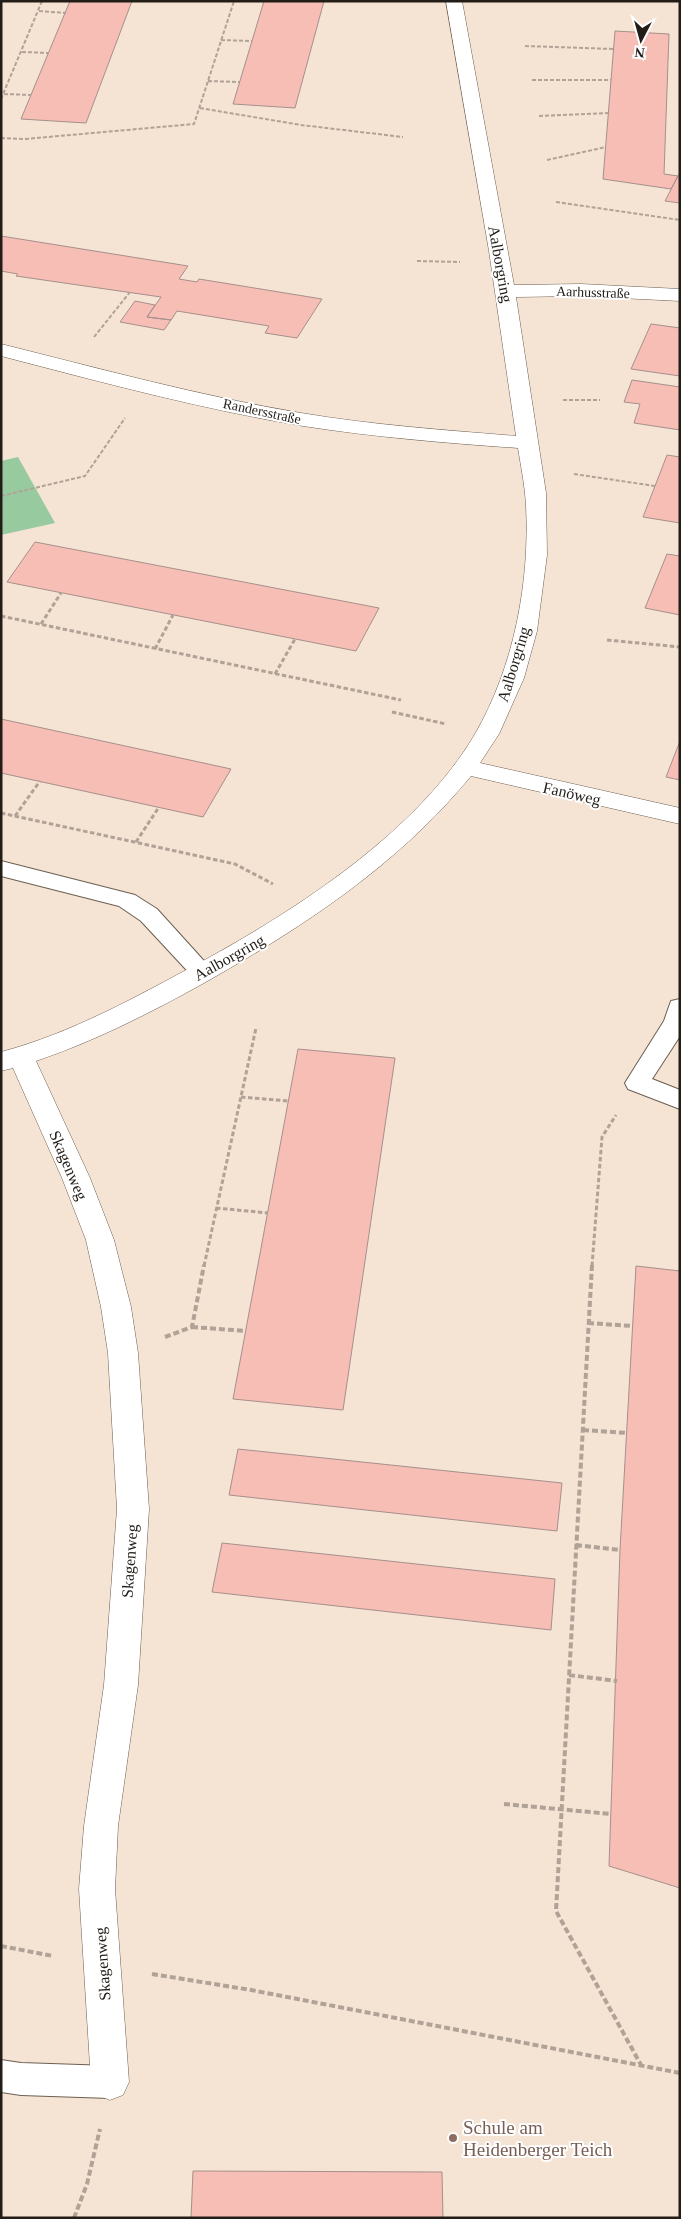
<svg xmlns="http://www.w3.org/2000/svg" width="681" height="2219" viewBox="0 0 681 2219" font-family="'Times New Roman',serif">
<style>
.green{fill:#98ca9f}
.building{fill:#f7beb5;stroke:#a68f8c}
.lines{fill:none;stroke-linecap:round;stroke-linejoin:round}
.service-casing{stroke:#6c5e50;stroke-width:2}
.minor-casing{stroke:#6c5e50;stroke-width:1}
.path-far2{stroke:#b0a296;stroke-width:2;stroke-dasharray:4 2;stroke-linecap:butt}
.path-far1{stroke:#b0a296;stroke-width:3;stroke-dasharray:4.5 2.5;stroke-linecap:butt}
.path{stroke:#b0a296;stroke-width:4;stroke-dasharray:6 3;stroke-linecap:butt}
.service{fill:#fff;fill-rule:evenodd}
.minor{fill:#fff;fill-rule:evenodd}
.education-dot{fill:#8d6e63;stroke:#fff;stroke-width:2}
.labels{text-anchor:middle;stroke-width:4;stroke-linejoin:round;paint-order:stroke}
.far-street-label{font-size:14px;fill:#231d18;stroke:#fff}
.street-label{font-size:16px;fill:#231d18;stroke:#fff}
.near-education-label{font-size:19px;fill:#785e54;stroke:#fff;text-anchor:start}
</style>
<rect width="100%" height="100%" fill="#f5e4d4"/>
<path class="green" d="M18,457L55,523L1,535V461Z"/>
<path class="building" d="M70,1H132L86,123L21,119Z
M264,1H324L295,108L233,104Z
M615,31L669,34L664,174L678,176L671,189L603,179Z
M680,173V203L665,201L678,176Z
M1,236L188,266L179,279L197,282L199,279L322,299L297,338L265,333L269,326L177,311L171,320L147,317L161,297L16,276L18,274L1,271Z
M135,301L155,305L147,317L171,320L164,330L120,322Z
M651,324L680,328V376L631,369Z
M632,380L680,387V430L634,423L640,404L624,402Z
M667,455L680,457V523L643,517Z
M35,542L379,608L356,651L7,582Z
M667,554L680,556V615L645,608Z
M1,719L231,769L203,817L1,773Z
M680,741V780L666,777Z
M298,1049L395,1058L343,1410L233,1399Z
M636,1266L680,1271V1888L609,1866L620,1550Z
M238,1449L562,1483L557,1531L229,1495Z
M222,1543L555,1579L551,1630L212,1592Z
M193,2171L442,2172L443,2218H191Z"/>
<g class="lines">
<g class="service-casing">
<path id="service" d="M1,861L135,895L157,909L214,972L210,978L202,980L194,978L141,921L119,906L1,876Z
M680,999V1036L652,1079L680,1090V1109L628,1089L625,1083L664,1021L671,1001Z
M1,2060L21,2063L110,2066L122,2070L127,2082L122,2094L110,2098L21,2095L1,2092Z"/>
</g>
<g class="minor-casing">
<path id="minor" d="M446,1H462L514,285L581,284L680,289V301L581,296L516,297L546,493L547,555L537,631L524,678L499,734L480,763L680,808V824L471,776C398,865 303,927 204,983C150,1013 95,1041 36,1061L90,1178L114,1240L131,1307L138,1353L149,1509L138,1685L118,1826L115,1889L129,2082L123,2095L110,2100L97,2095L91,2082L79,1889L84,1826L104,1685L117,1509L108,1353L101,1307L86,1240L62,1178L13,1068L1,1071V1052C72,1033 136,997 201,962C298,909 418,831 475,734C514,667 530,582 526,505C525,486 521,467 518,448C446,443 374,437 303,426C201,409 101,382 1,356V344C101,369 200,396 301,413C372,425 444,430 516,436L489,251Z"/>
</g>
<path class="path-far2" d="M39,11L66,13
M221,40L252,41
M525,46L614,49
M22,52L49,53
M532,80H611
M208,81L239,82
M4,94L31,95
M1,99L42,1
M200,108L301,125L403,137
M539,116L608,113
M1,138L25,139L194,124L234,1
M547,160L606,147
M556,202L680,220
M417,261L460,262
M94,337L130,292
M563,400H600
M574,474L655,486
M1,496L85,476L125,418"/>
<path class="path-far1" d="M1,616L401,700
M41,624L61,593
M607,640L680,647
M155,649L173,615
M275,674L295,639
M392,712L446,724
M1,813L235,864L273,884
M15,816L40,781
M136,842L159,807
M241,1097L288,1101
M216,1208L268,1213
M204,1266L256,1028
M592,1266L602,1137L616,1115"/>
<path class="path" d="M592,1265L556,1911L641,2065
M588,1323L632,1326
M192,1327L246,1331
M165,1337L192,1327L204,1265
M583,1430L627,1433
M576,1545L620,1550
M569,1675L617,1681
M504,1804L611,1814
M1,1946L53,1956
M152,1974L251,1990L680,2073
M74,2218L87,2184L100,2129"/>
<use href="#service" class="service"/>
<use href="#minor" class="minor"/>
</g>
<circle class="education-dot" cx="453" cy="2138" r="5"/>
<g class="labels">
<g class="far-street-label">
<text transform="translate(593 292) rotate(2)" y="5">Aarhusstraße</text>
<text transform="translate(262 411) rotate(12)" y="5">Randersstraße</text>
</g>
<g class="street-label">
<text transform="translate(501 264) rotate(80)" y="6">Aalborgring</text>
<text transform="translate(513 664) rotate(-73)" y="6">Aalborgring</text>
<text transform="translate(572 793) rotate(13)" y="6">Fanöweg</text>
<text transform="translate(229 957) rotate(-29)" y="6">Aalborgring</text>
<text transform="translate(69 1165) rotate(67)" y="6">Skagenweg</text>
<text transform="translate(129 1561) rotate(-86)" y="6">Skagenweg</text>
<text transform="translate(102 1964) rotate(-94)" y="6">Skagenweg</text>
</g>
<g class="near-education-label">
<text x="463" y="2134">Schule am<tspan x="463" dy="22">Heidenberger Teich</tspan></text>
</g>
</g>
<rect width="681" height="2219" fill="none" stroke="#231d18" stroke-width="5"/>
<g transform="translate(641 40) rotate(186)" stroke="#ffffff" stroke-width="4" paint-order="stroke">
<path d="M0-4L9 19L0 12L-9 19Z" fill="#231d18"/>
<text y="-8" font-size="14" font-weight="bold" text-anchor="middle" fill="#231d18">N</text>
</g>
</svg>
